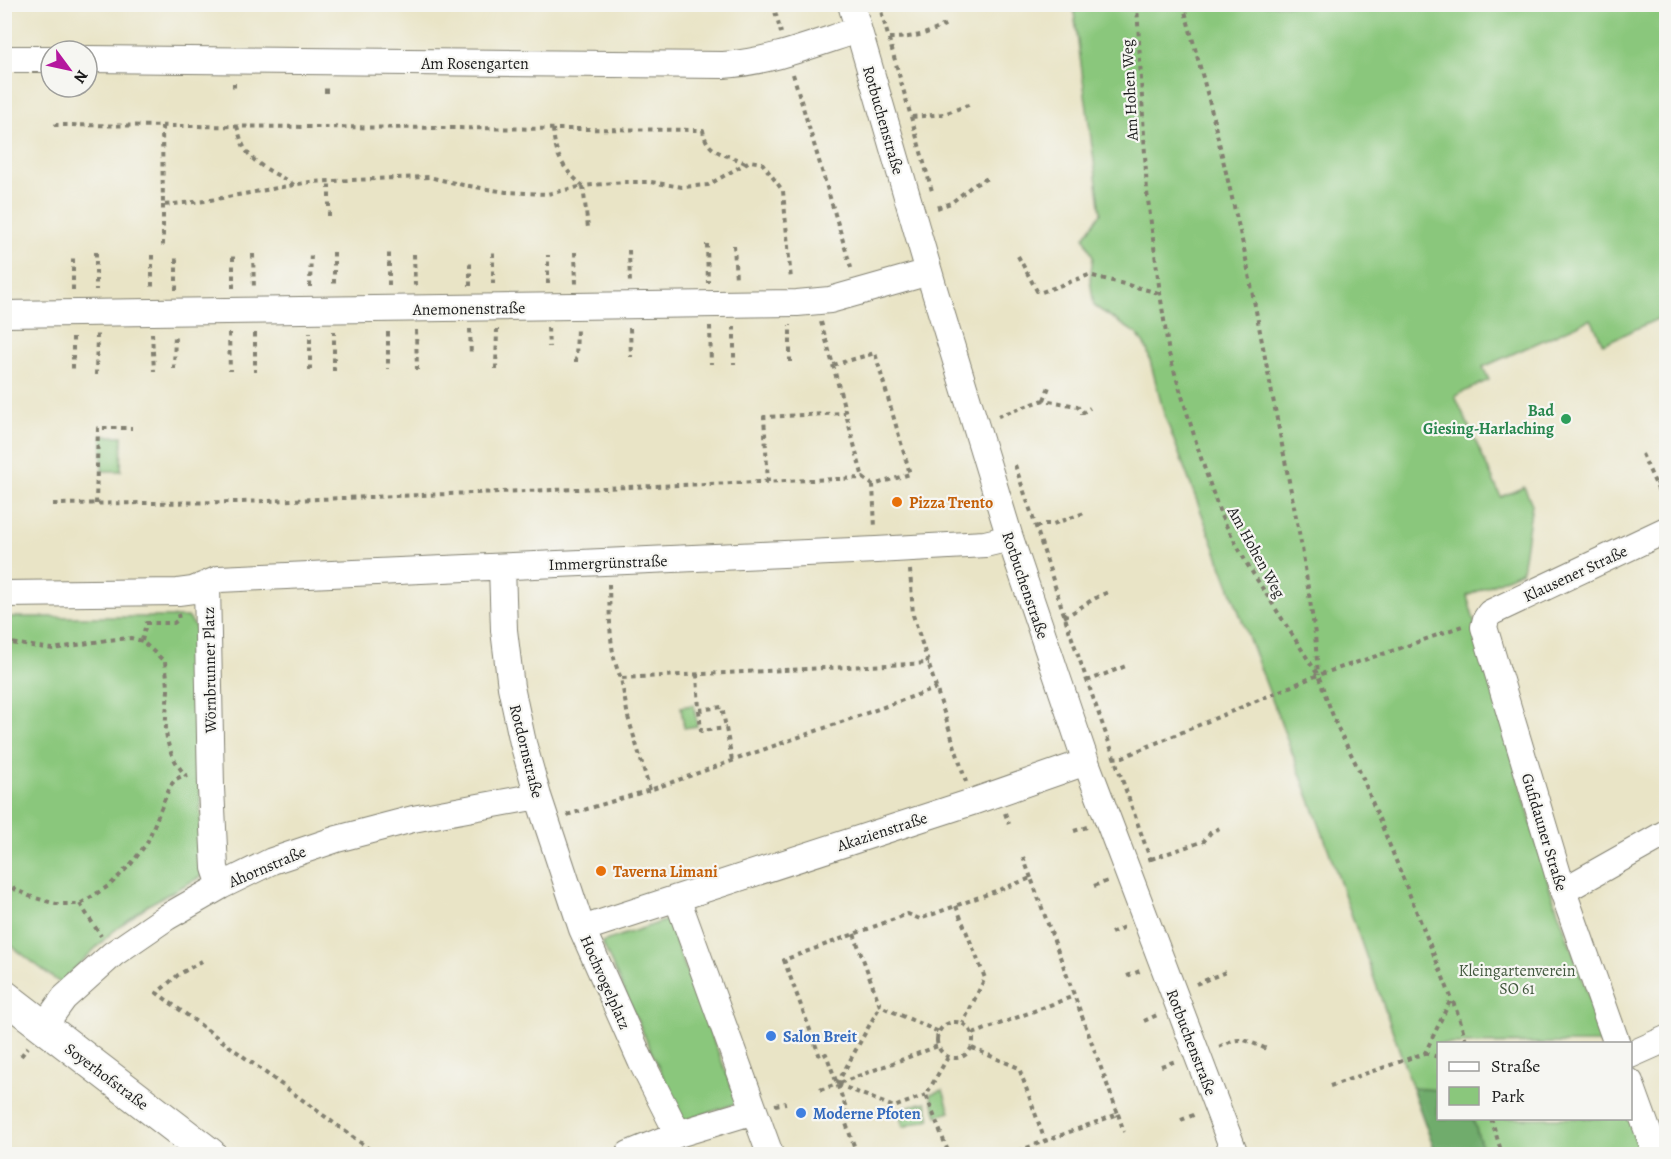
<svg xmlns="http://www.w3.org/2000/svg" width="1671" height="1159" viewBox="0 0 1671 1159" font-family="Alegreya,serif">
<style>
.green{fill:#8ac77c;stroke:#53724c;stroke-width:1.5}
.forest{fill:#6fac6c;stroke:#466444;stroke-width:1.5}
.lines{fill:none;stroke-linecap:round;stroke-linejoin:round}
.minor-casing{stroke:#828071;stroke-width:28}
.major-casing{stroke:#828071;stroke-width:34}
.path{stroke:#828071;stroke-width:4;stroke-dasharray:4.5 4.5;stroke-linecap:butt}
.minor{stroke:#fff;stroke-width:26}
.major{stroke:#fff;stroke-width:32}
.leisure-dot{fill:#2e9e5b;stroke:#f6f6f2;stroke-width:2}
.food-dot{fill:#e8710a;stroke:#f6f6f2;stroke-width:2}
.shop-dot{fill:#3f7fe0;stroke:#f6f6f2;stroke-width:2}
.labels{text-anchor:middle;stroke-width:4.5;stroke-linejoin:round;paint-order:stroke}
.street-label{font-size:16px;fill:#1c1c1c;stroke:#f6f6f2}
.leisure-label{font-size:16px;font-weight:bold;fill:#27864d;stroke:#f6f6f2;text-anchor:end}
.food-label{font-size:16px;font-weight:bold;fill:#c56008;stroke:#f6f6f2;text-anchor:start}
.park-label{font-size:16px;fill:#42583e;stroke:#f6f6f2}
.shop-label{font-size:16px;font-weight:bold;fill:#366cbe;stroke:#f6f6f2;text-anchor:start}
</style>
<rect width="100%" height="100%" fill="#f6f6f2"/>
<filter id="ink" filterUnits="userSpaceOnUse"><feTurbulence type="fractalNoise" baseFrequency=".0167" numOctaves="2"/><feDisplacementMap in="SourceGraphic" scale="12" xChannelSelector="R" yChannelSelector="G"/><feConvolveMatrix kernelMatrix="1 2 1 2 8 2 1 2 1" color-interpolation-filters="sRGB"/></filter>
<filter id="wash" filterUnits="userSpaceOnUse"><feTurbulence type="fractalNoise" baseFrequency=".008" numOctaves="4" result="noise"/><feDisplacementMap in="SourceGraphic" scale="24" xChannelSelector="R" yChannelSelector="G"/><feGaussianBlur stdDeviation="1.35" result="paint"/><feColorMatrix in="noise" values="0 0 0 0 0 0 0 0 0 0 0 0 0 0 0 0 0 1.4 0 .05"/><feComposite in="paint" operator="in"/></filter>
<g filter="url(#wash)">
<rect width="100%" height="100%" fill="#e9e4c6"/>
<path class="green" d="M1073,5H1666V315L1603,344L1591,319L1483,367L1489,380L1455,396L1501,497L1524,487L1532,504L1522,571L1467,596L1550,889L1606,1043L1438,1044V1118H1630L1646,1154H1436L1324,837L1164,414L1147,349L1137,334L1094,306L1090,279L1093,257L1084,237L1101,213Z
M102,436H122L121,471H102Z
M4,617H188L197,629L202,876L148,905L110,934L60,983L5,941Z
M694,705L697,726L684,728L681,707Z
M667,920L738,1103L683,1121L602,942Z
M943,1090L950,1112L937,1116L930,1094Z
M926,1102L930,1119L903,1127L898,1109Z"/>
<path class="forest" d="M1412,1088L1438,1090V1118L1473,1119L1484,1154H1436Z"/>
</g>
<g filter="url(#ink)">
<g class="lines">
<g class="minor-casing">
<path id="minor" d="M851,4L934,289L1010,538L1086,762L1235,1154
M4,59H51
M87,59L723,65C770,62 814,44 858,30
M4,314L797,303L830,300L929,272
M502,567L504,630L511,687L523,743L538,796L582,929L641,1061L678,1134
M207,585L211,788L215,868L221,886
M4,594L178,592L193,590L219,579L876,550L985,544L1010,538
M1563,891L1666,833
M677,898L770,1154
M582,929L972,802L1086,762
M43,1027L64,998L113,954L167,917L221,886L272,861L337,839L413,819L538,796
M1617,1044L1563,891L1484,627L1486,619L1490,613L1666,530
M1630,1055L1666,1039
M1630,1082L1656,1154
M629,1154L678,1134L754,1111"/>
</g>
<g class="major-casing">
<path id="major" d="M4,996L210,1154"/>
</g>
<path class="path" d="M773,4L781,33
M879,4L932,191
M1137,4L1147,192L1160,293L1169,354L1201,458L1221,516L1247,564L1318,675L1336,724L1361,774L1459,1017L1467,1044
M1183,4L1209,100L1244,249L1302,548L1315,634L1318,675
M889,38C913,38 927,35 948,23
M793,74L852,271
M234,83V92
M78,90V87
M326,93V84
M912,117L944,114L971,104
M162,126L163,205L205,201L310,182L396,178L429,177L463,185L506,192L547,194L583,186L588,228
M237,126C239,133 241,142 245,149C257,168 277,173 294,185
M56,127V125L703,130C707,156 728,153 747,164
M553,129C555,156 563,169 583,186L624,182H651L682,187L708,185L750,161L762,163L783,191L791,280
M163,205V246
M937,208L951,203L972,186L990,177
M329,216V182
M707,244L708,283
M734,245L736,280
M629,250L630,285
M96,252V290
M334,252V287
M575,252L576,284
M253,254L254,290
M414,254L415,286
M152,255V289
M1018,256L1037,291L1042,292L1089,275L1159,293
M493,284V248
M548,284V255
M389,285V253
M470,286V260
M310,287L311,251
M233,288V256
M73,290V258
M176,290V254
M821,322L833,365L875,353L910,474L873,485L875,528
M710,326L711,364
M734,326V364
M548,328L549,347
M630,328L631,357
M470,329L471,356
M416,330L417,370
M388,332V369
M152,333L154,371
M229,333L230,371
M255,333V372
M73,337V372
M576,362L577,327
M790,362V325
M833,365L863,478
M174,369L175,333
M496,369L497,329
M310,370V333
M334,371V331
M96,375L97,334
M1044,400L1050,384
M998,416L1044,400L1077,406L1082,413L1090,408
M1642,454L1666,507
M1015,465L1036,527L1068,627L1152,864
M768,482L764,417L845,413
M1656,485L1666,480
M53,504L240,502L863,478L873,485
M96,504L98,428H132
M1036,527L1045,524H1053L1087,512
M910,570L913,615L966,782
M609,584C610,612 608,652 621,678
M1064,617C1080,609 1091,599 1108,592
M142,641L146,623H174L179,619L178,614
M4,642L53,649L107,640L131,638L142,641L165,662C166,671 168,681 168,690C166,719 161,741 179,767C182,771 184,774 188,777
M697,674L699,710L722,707L732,760
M1087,681L1126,666
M699,710L701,731L726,728
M1113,758L1123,757L1318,675L1407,646L1462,626
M650,790L628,717L621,678L929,663
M1005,813L1009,824
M567,815L650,790L937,688
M1074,831L1087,827
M1023,857L1031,878
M1151,859L1204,841L1211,832L1220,828
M4,884L29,896L56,904H80L110,885L131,864L147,843L170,786L176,779L184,775
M1094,886L1108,881
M80,904L101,936
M956,906L985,978L963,1023
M1111,933L1124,927
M854,934L880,1006L939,1032
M202,961L178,975L157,993L376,1154
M1127,976L1140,971
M1196,984L1228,971
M1144,1021L1157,1015
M937 1040a18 18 0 1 1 36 0a18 18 0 1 1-36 0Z
M973,1034L1074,996
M1219,1047C1242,1035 1244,1040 1267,1049
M972,1048L1019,1068L1045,1141
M1425,1053L1438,1057
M21,1056L28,1047
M948,1057L926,1095L949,1154
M1161,1066L1176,1061
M1330,1086L1425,1053L1451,999
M820,1090L837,1084L880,1006
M926,1095L894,1107L837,1084L938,1046
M775,1105L786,1103
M1118,1114L1124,1132
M1491,1118L1502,1154
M1181,1120L1196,1114
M857,1154L844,1118L849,1116L826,1054L820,1057L784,960L908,914L920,919L1031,878L1118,1114L1010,1154"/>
<use href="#minor" class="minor"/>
<use href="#major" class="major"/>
</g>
</g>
<circle class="leisure-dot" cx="1566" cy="419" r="6"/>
<g class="food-dot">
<circle cx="897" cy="502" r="6"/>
<circle cx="601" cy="871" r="6"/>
</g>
<g class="shop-dot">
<circle cx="771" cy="1036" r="6"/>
<circle cx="801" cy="1113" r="6"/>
</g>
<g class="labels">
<g class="street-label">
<text x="475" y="69">Am Rosengarten</text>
<text transform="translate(1129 90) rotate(-93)" y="6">Am Hohen Weg</text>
<text transform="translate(884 120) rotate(74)" y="6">Rotbuchenstraße</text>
<text transform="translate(469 308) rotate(-1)" y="6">Anemonenstraße</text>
<text transform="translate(1257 552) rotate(61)" y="6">Am Hohen Weg</text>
<text transform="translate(608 562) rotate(-2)" y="6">Immergrünstraße</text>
<text transform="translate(1575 573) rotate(-25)" y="6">Klausener Straße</text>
<text transform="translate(1026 585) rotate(71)" y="6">Rotbuchenstraße</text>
<text transform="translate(209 670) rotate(-91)" y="6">Wörnbrunner Platz</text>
<text transform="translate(527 751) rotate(76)" y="6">Rotdornstraße</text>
<text transform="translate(882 831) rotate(-18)" y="6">Akazienstraße</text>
<text transform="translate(1545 832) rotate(73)" y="6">Gufidauner Straße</text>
<text transform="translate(267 866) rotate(-23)" y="6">Ahornstraße</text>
<text transform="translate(606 982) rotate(66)" y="6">Hochvogelplatz</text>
<text transform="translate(1192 1042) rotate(69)" y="6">Rotbuchenstraße</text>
<text transform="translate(107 1076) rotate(37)" y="6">Soyerhofstraße</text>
</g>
<g class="leisure-label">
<text x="1554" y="416">Bad<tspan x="1554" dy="18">Giesing-Harlaching</tspan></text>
</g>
<g class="food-label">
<text x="909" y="508">Pizza Trento</text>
<text x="613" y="877">Taverna Limani</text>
</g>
<g class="park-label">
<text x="1517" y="976">Kleingartenverein<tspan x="1517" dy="18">SO 61</tspan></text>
</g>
<g class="shop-label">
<text x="783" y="1042">Salon Breit</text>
<text x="813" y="1119">Moderne Pfoten</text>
</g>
</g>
<rect width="1671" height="1159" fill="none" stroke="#f6f6f2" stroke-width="24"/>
<rect x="1437" y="1042" width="195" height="78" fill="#f6f6f2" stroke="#9f9f9c" stroke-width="1.5"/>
<rect x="1449" y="1062" width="30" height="9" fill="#ffffff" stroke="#9f9f9c" stroke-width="1.5"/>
<text x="1491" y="1072" font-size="18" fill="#1c1c1c">Straße</text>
<rect x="1449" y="1087" width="30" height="18" fill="#8ac77c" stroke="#9f9f9c" stroke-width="1.5"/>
<text x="1491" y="1102" font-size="18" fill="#1c1c1c">Park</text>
<g transform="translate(69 69) rotate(123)"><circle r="28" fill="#f6f6f2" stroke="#9f9f9c" stroke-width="1.5"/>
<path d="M0-4.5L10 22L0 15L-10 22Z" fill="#b5179e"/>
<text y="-9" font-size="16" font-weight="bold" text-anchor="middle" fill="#1c1c1c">N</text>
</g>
</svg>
